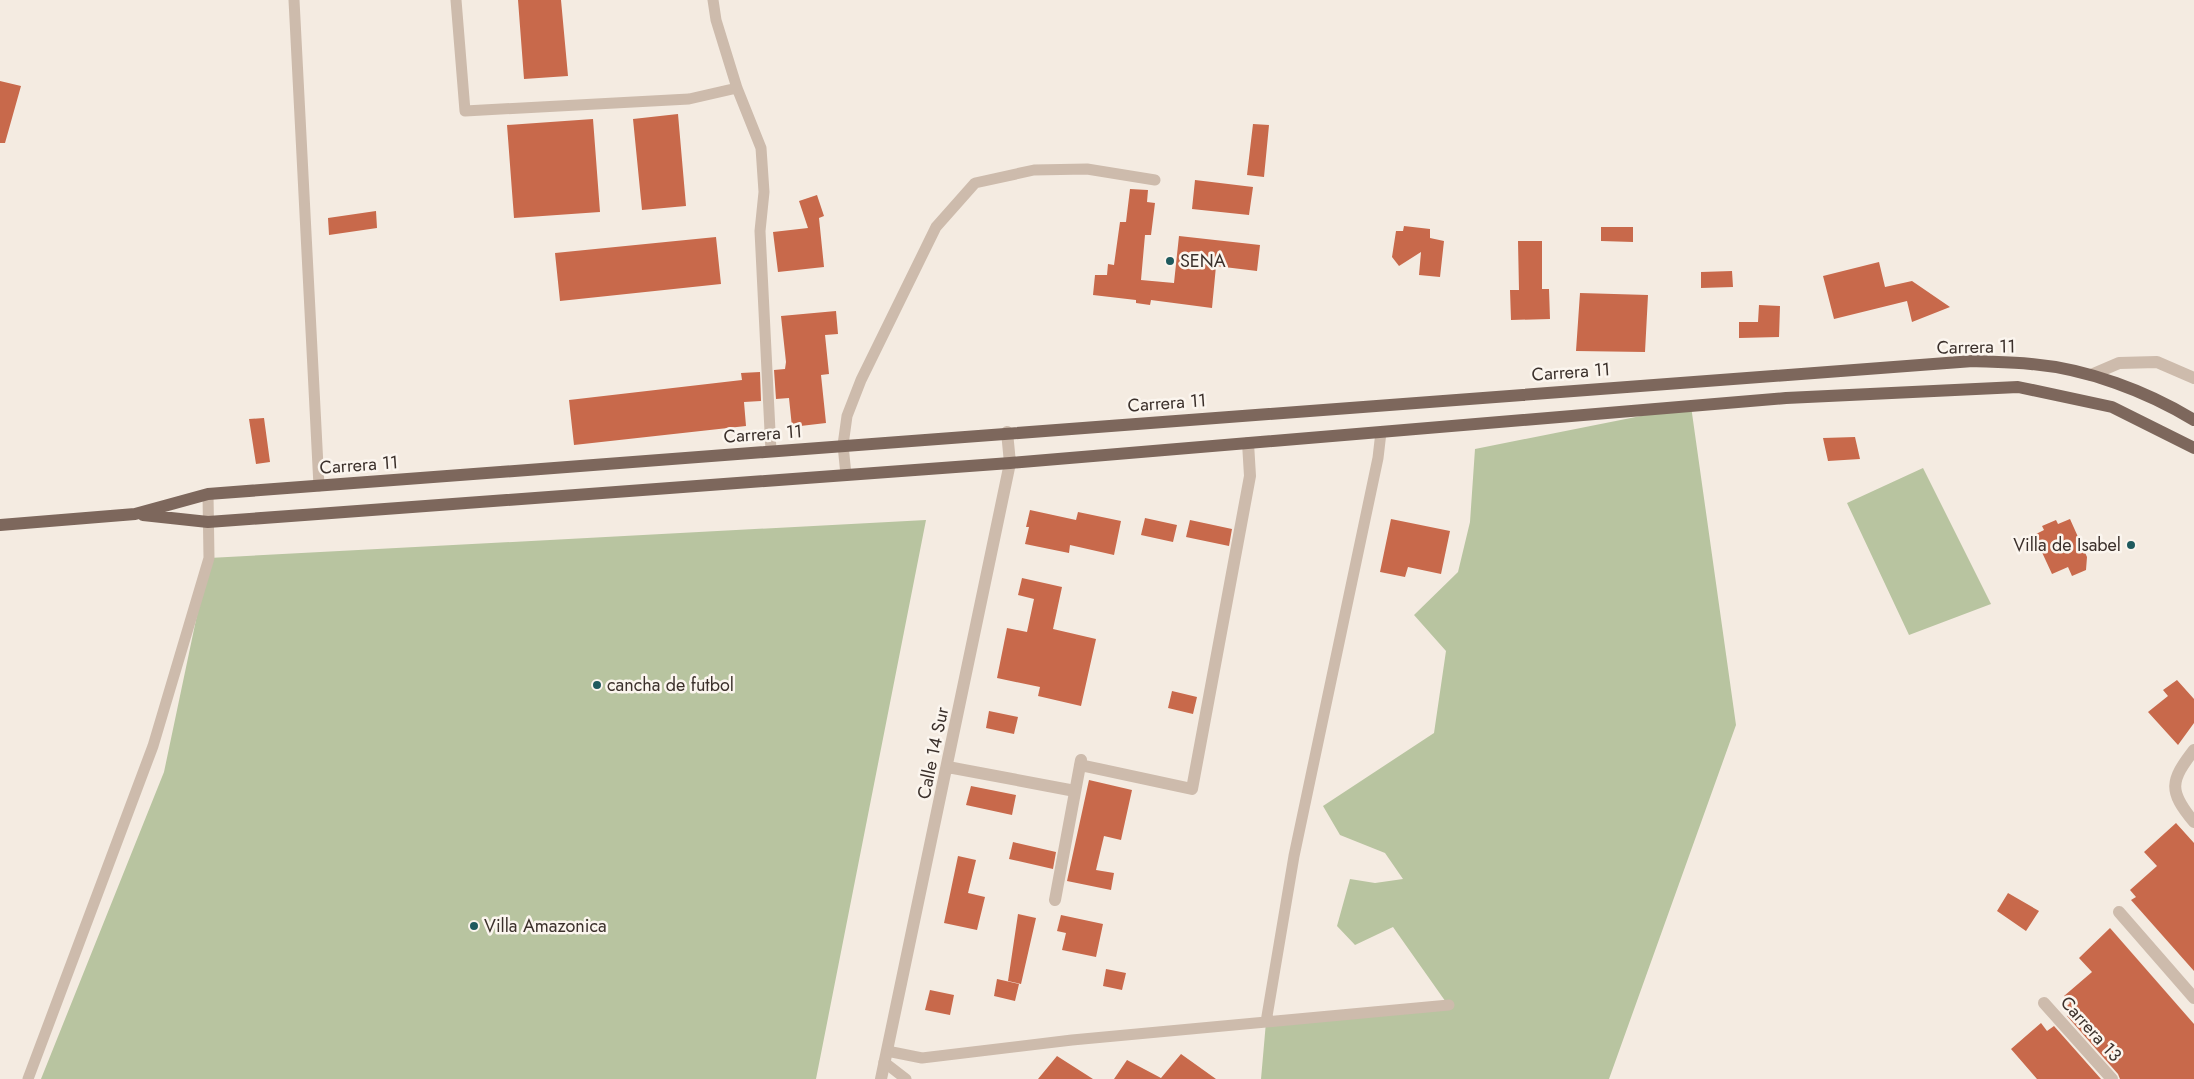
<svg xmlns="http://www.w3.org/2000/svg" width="2194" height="1079" viewBox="0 0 2194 1079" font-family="Jost,sans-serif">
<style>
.green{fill:#b8c4a0}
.building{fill:#c8694b}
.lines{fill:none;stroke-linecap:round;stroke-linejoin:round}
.service{stroke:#cdbbac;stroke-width:11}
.minor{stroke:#cdbbac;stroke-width:12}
.primary{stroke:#7d675c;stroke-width:12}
.poi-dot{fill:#1f5a5e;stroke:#fbf5ee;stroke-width:2}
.labels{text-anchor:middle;stroke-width:5;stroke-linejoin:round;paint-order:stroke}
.poi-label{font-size:18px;fill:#3b302b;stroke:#fbf5ee;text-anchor:start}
.street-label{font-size:18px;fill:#3b302b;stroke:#fbf5ee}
</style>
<rect width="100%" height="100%" fill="#f4ebe1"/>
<path class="green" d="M1691,406L1736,725L1609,1079H1261L1266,1022L1448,1005L1393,927L1355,945L1337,926L1350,879L1375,883L1403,879L1385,853L1340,835L1323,806L1434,733L1446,651L1414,615L1458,572L1470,522L1475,449Z
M1923,468L1991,604L1909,635L1847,503Z
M926,520L816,1079H41L164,772L209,558Z"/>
<path class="building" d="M518,0H561L568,76L524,79Z
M0,81L21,86L5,143H0Z
M678,114L686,206L642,210L633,119Z
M593,119L600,212L514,218L507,125Z
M1253,124L1269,125L1264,177L1247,175Z
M1195,180L1253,187L1249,215L1192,209Z
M1130,189L1148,190L1147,202L1155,203L1151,235H1145L1141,280L1174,283L1179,236L1260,245L1257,271L1216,266L1212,308L1151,300L1150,305L1136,303V300L1093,295L1095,275H1107L1108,264L1114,265L1120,222H1126Z
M817,195L824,216L819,218L824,267L778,272L773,232L808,228L799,201Z
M376,211L377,228L329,235L328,218Z
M1404,226L1430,229V238L1444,241L1440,277L1419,275L1421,252L1399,266L1392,257L1396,231H1403Z
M1601,227H1633V242L1601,241Z
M716,237L721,284L560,301L555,253Z
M1518,241H1542V289H1549L1550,319L1511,320L1510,290H1519Z
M1879,262L1885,287L1912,281L1950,307L1912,322L1907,301L1834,319L1823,276Z
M1732,271L1733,287L1701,288V272Z
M1580,293L1648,295L1645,352L1576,351Z
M1759,305L1780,306L1779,337L1739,338V322H1758Z
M836,311L838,334L825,335L829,374L821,375L826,423L792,427L789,398L776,399L774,370L785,369L786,362L781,316Z
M760,372L761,401L744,402L746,426L574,445L569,400L742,380L741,373Z
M264,418L270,462L256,464L249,419Z
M1855,437L1860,459L1828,461L1823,438Z
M1030,510L1076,520L1078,512L1121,521L1114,555L1070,545L1069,553L1025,544L1029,527H1026Z
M1145,518L1177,525L1173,542L1141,535Z
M1391,519L1450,531L1441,574L1408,567L1405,577L1380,572Z
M2070,519L2087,557L2086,570L2072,576L2068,567L2052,574L2034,535L2044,530L2042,526L2056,520L2058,524Z
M1190,520L1232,529L1229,546L1186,537Z
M1022,578L1062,587L1053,629L1096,639L1081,706L1038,696L1040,687L997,678L1007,628L1027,632L1034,599L1018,595Z
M2177,680L2194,699V723L2178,745L2148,712L2168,696L2163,690Z
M1172,691L1197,697L1193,714L1168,708Z
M989,711L1018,717L1014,734L986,728Z
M1089,780L1132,790L1121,840L1104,836L1096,870L1114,873L1111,890L1067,881Z
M971,786L1016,795L1012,815L966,805Z
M2176,823L2194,843V971L2131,900L2136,897L2130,890L2157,866L2144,852Z
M1013,842L1056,852L1053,869L1009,859Z
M958,856L976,860L968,893L985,897L977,930L944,923Z
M2008,893L2039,911L2026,931L1997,911Z
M1018,914L1036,918L1021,984L1008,981Z
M1061,915L1103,924L1096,957L1062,950L1066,933L1057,931Z
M2110,928L2194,1024V1079H2120L2118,1074L2067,1016L2071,1013L2066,1007L2070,1003L2064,996L2092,972L2079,958Z
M1106,969L1126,973L1122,990L1103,986Z
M997,979L1019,984L1015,1001L994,996Z
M930,990L954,995L950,1015L925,1010Z
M2041,1023L2047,1031L2054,1026L2101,1079H2037L2011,1049Z
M1181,1054L1216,1079H1114L1127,1060L1161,1078Z
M1057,1056L1093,1079H1038Z"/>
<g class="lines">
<path class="service" d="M294,0L319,486
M456,0L465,111L689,99L737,88
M713,0L716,20L737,88L761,148L764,192L760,231L771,451
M846,475L843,445L847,416L861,380L936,227L975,183L1034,170L1087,169L1155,180
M1266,1022L1294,856L1378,458L1381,432
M887,1051L922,1058L1072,1040L1449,1005
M884,1062L906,1079
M28,1079L153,746L209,558L208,494"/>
<path class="minor" d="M2091,375L2119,363L2157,362L2194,378
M2194,750C2170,781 2168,791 2194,822
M1080,765L1192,789L1250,476L1248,443
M948,767L1075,791
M1055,900L1081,760
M2119,912L2194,998
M2044,1003L2112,1079
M881,1079L1010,463L1007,432"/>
<path class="primary" d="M143,515L208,522L1010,463L1786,398L2018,387L2112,407L2194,448
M0,525L135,514L208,494L1973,361C1993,362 2012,362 2031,364C2088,369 2146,391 2194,420"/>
</g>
<g class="poi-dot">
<circle cx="1170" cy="261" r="5"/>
<circle cx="2131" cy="545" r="5"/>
<circle cx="597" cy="685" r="5"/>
<circle cx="474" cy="926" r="5"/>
</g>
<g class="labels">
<g class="poi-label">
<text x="1180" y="267">SENA</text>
<text x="2121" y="551" text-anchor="end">Villa de Isabel</text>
<text x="607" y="691">cancha de futbol</text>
<text x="484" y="932">Villa Amazonica</text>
</g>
<g class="street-label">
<text transform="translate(1976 347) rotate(-1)" y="6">Carrera 11</text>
<text transform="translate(1571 372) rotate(-4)" y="6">Carrera 11</text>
<text transform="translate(1167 403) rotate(-4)" y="6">Carrera 11</text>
<text transform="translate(763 434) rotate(-4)" y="6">Carrera 11</text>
<text transform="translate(359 465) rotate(-4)" y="6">Carrera 11</text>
<text transform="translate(933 753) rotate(-78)" y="6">Calle 14 Sur</text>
<text transform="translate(2091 1029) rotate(48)" y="6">Carrera 13</text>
</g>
</g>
</svg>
